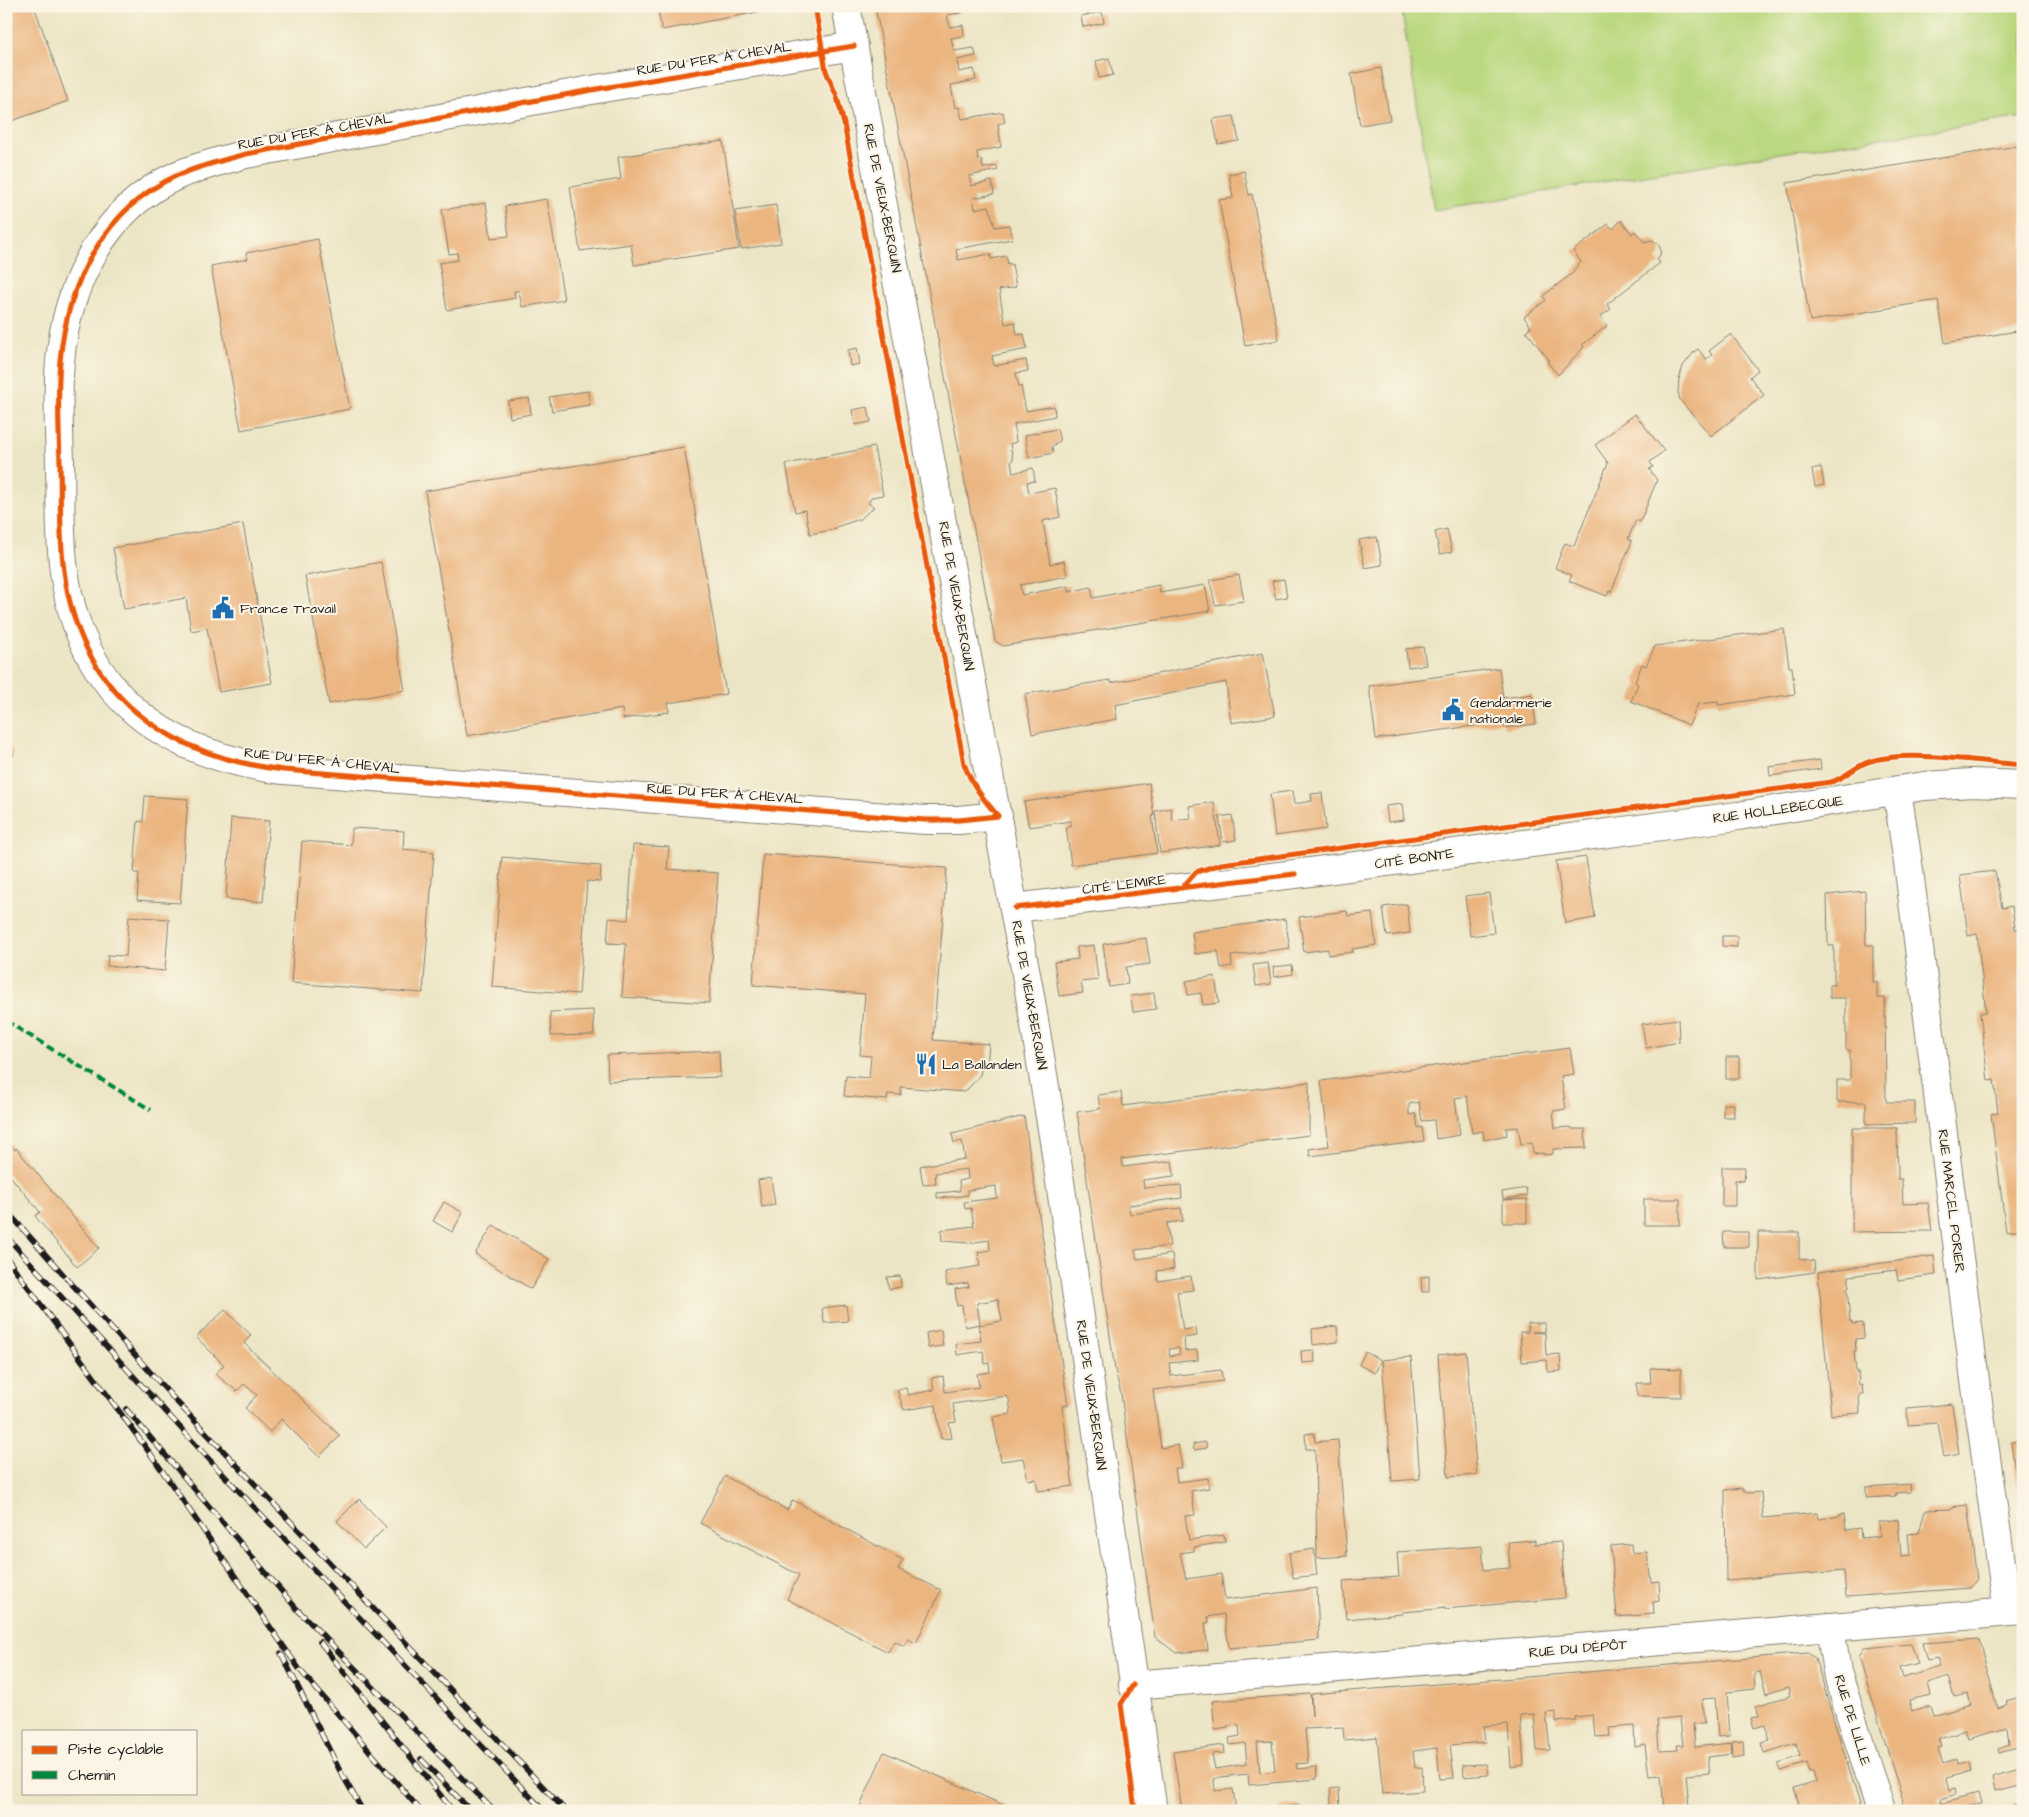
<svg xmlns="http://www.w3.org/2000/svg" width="2029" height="1817" viewBox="0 0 2029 1817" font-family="'Architects Daughter',sans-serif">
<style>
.green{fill:#b9d87f;stroke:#6a7a4e}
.building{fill:#ebb580;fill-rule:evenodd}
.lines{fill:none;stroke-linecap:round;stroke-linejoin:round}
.minor-casing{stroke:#848070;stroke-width:30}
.tertiary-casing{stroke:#848070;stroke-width:30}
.minor{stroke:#fff;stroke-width:28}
.tertiary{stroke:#fff;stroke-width:28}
.rail-casing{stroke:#1c1c1c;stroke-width:5.5}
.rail{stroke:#fcf5e5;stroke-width:4;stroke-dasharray:11;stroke-linecap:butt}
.quiet{stroke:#00873e;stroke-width:4;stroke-dasharray:8 4;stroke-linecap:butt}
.cycleway-casing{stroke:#fcf5e5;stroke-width:8}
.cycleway{stroke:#e8590c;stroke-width:5}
.labels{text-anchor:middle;stroke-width:4;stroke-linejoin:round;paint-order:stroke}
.street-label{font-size:14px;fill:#1c1c1c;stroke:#fcf5e5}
.poi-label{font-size:14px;fill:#1c1c1c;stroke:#fcf5e5;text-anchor:start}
</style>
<rect width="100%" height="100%" fill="#fcf5e5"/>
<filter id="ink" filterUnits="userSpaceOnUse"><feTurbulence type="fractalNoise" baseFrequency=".02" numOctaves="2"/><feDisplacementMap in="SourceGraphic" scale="10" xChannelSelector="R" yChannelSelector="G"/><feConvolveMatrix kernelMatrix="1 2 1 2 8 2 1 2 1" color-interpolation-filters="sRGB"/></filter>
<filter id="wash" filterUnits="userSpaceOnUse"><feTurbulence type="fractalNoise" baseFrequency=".0096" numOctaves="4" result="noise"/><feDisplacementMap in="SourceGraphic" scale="20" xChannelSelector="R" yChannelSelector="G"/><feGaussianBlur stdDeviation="1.12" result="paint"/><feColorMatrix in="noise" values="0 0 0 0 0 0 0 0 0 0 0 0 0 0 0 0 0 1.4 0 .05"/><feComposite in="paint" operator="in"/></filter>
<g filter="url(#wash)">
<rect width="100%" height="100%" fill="#ece5c5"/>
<path class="green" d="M1401,6H2023V117L1754,157L1434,210Z"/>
<g id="blocks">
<path class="building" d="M6,6H34L68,101L6,123Z
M657,6H762L763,11L662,30Z
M875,6H959L961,13L947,15L950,27L963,25L964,36L951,38L954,51L974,48L976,56L957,60L959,72L974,69L976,80L951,85L955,108L959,107L962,119L1003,112L1005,122L998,124L1001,147L977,152L978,160L981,159L983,168L997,166L998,170L969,176L971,186L992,181L994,194L973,198L975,209L989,206L995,227L1009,225L1012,239L956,249L958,260L990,254L991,259L1006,256L1008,264H1012L1016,287L999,290L1005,324L1015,322L1017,335L1024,334L1027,349L992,356L994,366L1026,360L1028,371L1016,373L1019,387L1021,386L1026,411L1054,406L1055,416L1014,424L1016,442L1010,444L1013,460L1011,461L1013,473L1033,468L1035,481L1027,482L1029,493L1055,488L1060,517L1043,521L1050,564L1064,561L1067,576L1020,585L1022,595L1069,586V592L1091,587L1093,598L1159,585L1160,593L1205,585L1210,611L1003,646L995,641Z
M1102,12L1104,23L1083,27L1081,16Z
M1109,58L1113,75L1099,78L1096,61Z
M1381,68L1390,120L1360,125L1351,74Z
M1234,116L1239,141L1218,144L1213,119Z
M723,141L739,249L634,265L631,244L580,251L570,187L621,179L618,157Z
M2023,145V330L1945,343L1938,300L1810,321L1787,183Z
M1244,171L1249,195L1252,194L1279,340L1245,346L1219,200L1233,198L1229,174Z
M547,199L564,300L522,307L519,291H514L515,298L447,310L439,263L458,260L457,253L449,254L442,210L486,203L491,238L509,236L505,206Z
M776,205L781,243L741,249L735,211Z
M1621,220L1632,234L1635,231L1644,242L1652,240L1658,244L1661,250L1660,255L1657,259L1660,263L1607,304L1611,309L1600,317L1607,326L1582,345L1584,347L1558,375L1547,362L1549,360L1526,331L1531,327L1524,317L1546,300L1543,296L1574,272L1573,271L1581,262L1573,251L1608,224L1613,229Z
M318,239L350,409L241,430L211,266L248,259L246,253Z
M1731,334L1758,370L1750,377L1764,395L1711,436L1680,400L1678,392L1679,379L1683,366L1694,352L1698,349L1706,359L1712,355L1709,351Z
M857,348L860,364L850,366L848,350Z
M588,391L590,405L552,411L549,397Z
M529,398L531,414L510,418L508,401Z
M868,407L871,422L855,425L852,410Z
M1635,414L1664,451L1650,462L1653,467L1649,469L1657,480L1640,522L1636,520L1628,539L1632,541L1611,592L1609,591L1607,596L1569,581L1572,575L1555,568L1565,543L1574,546L1608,463L1595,445Z
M1057,429L1060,441L1052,446L1053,453L1029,458L1025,435Z
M684,447L726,694L668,703L669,712L648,715L623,719L622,709L467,736L425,491Z
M874,447L883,495L872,497L868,503L874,507L860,519L836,527L837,529L810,534L805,510L795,512L786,464Z
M1821,467L1824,485L1815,487L1812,469Z
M243,524L272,683L219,692L207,628L191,631L186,598L124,609L113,548Z
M1447,529L1452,552L1440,554L1435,532Z
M1377,537L1382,565L1365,568L1359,540Z
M381,562L405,690L329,704L305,576Z
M1239,575L1244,601L1215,605L1210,580Z
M1284,579L1287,597L1276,599L1272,581Z
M1784,629L1789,667H1792L1795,694L1718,705V702L1698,704L1689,725L1631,701L1638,684L1635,682L1642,664L1646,666L1655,646Z
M1423,647L1426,665L1408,667L1406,649Z
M1263,653L1275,716L1231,723L1226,682L1115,705L1117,719L1032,734L1025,694L1110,680L1111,683Z
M1499,668L1503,698L1532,694L1536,724L1504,728L1503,722L1376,739L1369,686Z
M6,739L14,755L6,758Z
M1820,760L1821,769L1770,776L1769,767Z
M1149,783L1154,816H1152L1157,853L1071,865L1066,826H1071V821L1029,827L1024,802Z
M1292,791L1294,804L1312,801L1311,794L1322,793L1326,829L1275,836L1270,794Z
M145,796L188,799L180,903L137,900L139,873H134L137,832L138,821L143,822Z
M1214,802L1220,845L1160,853L1155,811L1171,808L1172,820L1191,818L1189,806Z
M1402,804L1404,820L1388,822L1386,806Z
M1232,815L1236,840L1223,842L1219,817Z
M231,818L269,821L263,902L226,899Z
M352,828L404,831L403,849L434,852L423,993L291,983L302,841L351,845Z
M633,845L669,847L667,869L718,873L709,1003L622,997L626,944L607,943L609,918L628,920Z
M763,854L947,868L933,1040L989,1044L987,1066H982L980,1075L965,1092L901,1087V1095L888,1094L887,1100L844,1096L846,1076L869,1078L871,1056L860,1055L865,994L753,985Z
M502,857L601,866L600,882L587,881L579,994L492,987Z
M1586,857L1595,918L1565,923L1556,861Z
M1995,871L2002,908L2012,906L2015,929L2021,928L2023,942V972H2020L2023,1001V1230L2006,1232L1991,1114L1998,1113L1994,1080L1988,1081L1980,1013L1986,1012L1977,934L1968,936L1960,875Z
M1865,891L1866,945H1873V982H1877V998H1885L1886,1102H1915V1123L1866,1124V1102H1837V1080H1850V1050H1846V998H1830V985H1834V946L1828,945L1827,895Z
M1489,893L1494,933L1470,936L1465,896Z
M1407,904L1410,933L1387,936L1383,907Z
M1347,911L1348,916L1372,913L1376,945L1352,949L1353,952L1328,955V949L1304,952L1299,917Z
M129,916L169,919L165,971L107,966L108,955L126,956Z
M1285,919L1290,948L1231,956L1232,966L1221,968L1218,951L1195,954L1192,932Z
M1722,936H1737V947L1722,946Z
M1146,938L1150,964L1126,967L1128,984L1109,987L1103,944Z
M1094,945L1098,980L1081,982L1083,993L1059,996L1054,962L1078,959L1077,947Z
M1268,963L1271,984L1256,986L1253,965Z
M1292,965L1293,974L1274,977L1273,967Z
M1215,976L1219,1003L1203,1005L1201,993L1188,995L1186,981Z
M1154,993L1156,1009L1133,1012L1131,996Z
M593,1010L594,1035L551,1036L550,1012Z
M1678,1019L1679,1042L1646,1048L1642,1024Z
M1570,1048L1574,1074L1561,1076L1566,1109L1553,1111L1555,1128L1571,1127L1572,1129H1585L1586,1148L1553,1149V1154L1544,1155V1153L1533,1154L1532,1143L1521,1144L1518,1127L1506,1128L1507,1135L1484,1140L1483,1131L1472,1133L1467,1096L1455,1098L1460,1135L1436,1139L1434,1120L1422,1121L1419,1102L1409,1104V1115L1416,1114L1418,1128L1422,1127L1424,1141L1310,1156L1309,1149L1329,1146L1321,1081Z
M719,1051L720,1077L608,1081L607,1055Z
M1726,1057H1739V1079H1726Z
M1309,1082V1135L1122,1159L1123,1167L1172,1161L1174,1176L1143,1180L1144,1188L1181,1185L1182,1198L1129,1205L1130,1214L1181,1208L1183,1221L1167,1223L1170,1246L1135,1250L1137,1259L1172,1254L1174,1269L1157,1271L1158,1281L1191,1276L1193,1290L1177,1292L1183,1330L1196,1328L1197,1336L1184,1338L1185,1351L1197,1350L1198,1360L1169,1363L1171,1376L1221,1370L1223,1381L1153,1390L1161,1448L1178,1445L1182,1468H1175L1177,1482L1208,1478L1209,1488L1191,1491L1195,1515L1185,1516L1189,1540L1224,1535L1225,1542L1194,1547V1551L1180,1553L1186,1579L1221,1574L1225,1600L1317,1588L1319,1640L1229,1648L1224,1614L1208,1617L1209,1622L1205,1623L1208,1650L1176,1653L1155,1637L1121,1394L1115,1370L1077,1112L1100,1109L1098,1095L1121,1092L1123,1106ZM1179,1348L1180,1354L1170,1356L1169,1349Z
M1723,1104H1734V1117H1723Z
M1024,1116L1068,1405L1062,1406L1073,1486L1038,1491L1036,1479L1028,1480L1023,1458L1001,1461L993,1417L1011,1414L1009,1399L1006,1396L953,1404L956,1422L949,1423L952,1438L941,1439L936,1405L904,1410L897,1390L906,1388L908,1395L934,1390L932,1378L943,1376L945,1392L979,1387L977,1374L990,1372L989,1363L985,1364L983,1351L957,1355L956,1344L981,1341L979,1325L1002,1321L998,1299L977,1303L980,1324L965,1327L962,1305L957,1306L955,1289L969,1287L968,1283L947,1286L945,1272L980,1266L978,1252L990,1250L989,1240L969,1243L942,1241L941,1230L974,1226L971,1208L965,1209L964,1202L997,1198L996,1186L967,1190L968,1195L961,1196L937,1198V1193L960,1191L959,1181L968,1179L967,1169L935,1173L936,1184L923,1185L920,1166L965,1159L962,1141L954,1143L952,1134Z
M1852,1128H1897L1898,1179H1902L1903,1204L1928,1203L1932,1231L1852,1232Z
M9,1143L15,1150L16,1148L99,1248L77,1267L35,1216L40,1212L6,1171V1145Z
M1722,1167H1745L1744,1181L1735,1180V1206H1722Z
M771,1178L775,1205L762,1207L758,1180Z
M1526,1188L1527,1196L1503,1199L1502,1192Z
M1527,1199V1223H1503V1200Z
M1644,1199H1680V1225H1644Z
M444,1202L463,1213L452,1232L433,1221Z
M493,1225L549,1259L531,1289L475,1254Z
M1723,1232H1749V1247H1724Z
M1758,1232H1799V1258L1814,1261L1815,1272L1758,1280Z
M1934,1256L1936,1275L1898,1280L1896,1270L1849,1276V1288L1847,1287L1850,1322L1852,1321V1324L1863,1323L1864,1338L1855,1339L1856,1351H1854L1856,1372H1858L1859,1385H1862L1863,1394H1859L1860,1413L1831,1415L1818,1272Z
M900,1276L901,1287L889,1289L887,1277Z
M1429,1276V1292H1422L1421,1277Z
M846,1305L848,1321L824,1323L822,1308Z
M225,1310L251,1335L244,1343L340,1436L319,1457L281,1419L270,1432L245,1408L257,1395L244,1384L237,1391L215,1374L224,1365L196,1337Z
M1528,1323H1545V1332H1532L1545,1333L1546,1355L1560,1354L1561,1371L1548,1372L1547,1360L1522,1362L1520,1332H1528Z
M1337,1326L1338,1342L1313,1345L1312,1329Z
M941,1330L943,1346L928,1348L926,1333Z
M1314,1350L1315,1362L1302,1363L1301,1351Z
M1365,1352L1381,1360L1375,1373L1359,1365Z
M1466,1352L1477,1475L1448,1477L1438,1355Z
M1411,1357L1420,1479L1392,1481L1382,1360Z
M1650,1368L1681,1369V1397L1637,1396V1383H1651Z
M1952,1404L1959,1454L1944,1457L1938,1423L1908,1425L1907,1408Z
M1314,1433L1315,1442L1338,1440L1347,1556L1317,1558L1315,1449H1306L1305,1434Z
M2023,1441V1512L2020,1508L2011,1442Z
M1206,1442L1207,1448L1194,1450L1193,1444Z
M725,1476L787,1510L793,1500L903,1560L898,1569L941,1590L916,1643L908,1639L905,1646L894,1641L888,1652L787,1599L799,1575L700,1523Z
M1910,1484L1911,1492L1895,1493L1896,1496L1866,1498V1487Z
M1741,1488L1747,1493L1761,1492L1763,1518L1818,1513L1819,1519L1840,1516L1839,1515L1844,1514L1846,1530L1860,1528L1861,1538L1880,1536L1879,1522L1898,1519L1901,1556L1910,1555L1908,1534L1919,1533L1925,1510L1951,1509L1952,1507L1967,1505L1977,1579L1970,1588L1846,1597L1844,1571L1726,1580L1725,1490Z
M359,1499L386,1527L364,1549L337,1521Z
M1535,1540V1544L1561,1542L1565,1598L1445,1609V1607L1438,1608V1609L1402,1612V1614L1346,1619L1343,1581L1399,1577L1397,1552L1482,1546L1484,1570L1510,1568L1508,1542Z
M1631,1544L1632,1553L1647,1552L1651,1582L1659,1581L1660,1601L1653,1602L1654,1614L1617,1617L1611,1546Z
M1314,1549L1317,1575L1293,1578L1289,1553Z
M1979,1639L1997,1707L2005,1704L2006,1701L2023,1696V1752L2021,1747L1999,1753L1998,1749L2009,1745L2007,1728L1968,1739L1965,1730L1939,1738L1942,1747L1938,1748L1943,1764L1957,1759L1958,1764L1970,1761L1972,1771L1947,1778L1950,1790L1956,1788L1957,1794L1940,1799L1941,1804L1978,1794L1981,1804L1962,1809V1811H1906L1859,1656L1864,1648L1911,1644L1918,1663L1900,1668L1903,1678L1940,1667L1937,1658L1927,1660L1922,1643ZM1948,1676L1954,1697L1967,1694L1970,1705L1933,1716L1930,1705L1912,1711L1909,1700L1931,1695L1928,1683Z
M1808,1653L1815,1658L1862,1811H1801L1794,1789L1816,1782L1813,1771L1809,1772L1806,1763L1780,1771L1777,1763L1800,1756L1796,1743L1764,1753L1761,1743L1770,1741L1765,1725L1754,1728L1751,1718L1758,1716L1755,1706L1790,1696L1788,1687L1766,1694L1760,1672L1754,1673L1755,1689L1727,1692L1730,1736L1718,1737L1715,1698L1703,1699L1705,1724H1693L1695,1747L1731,1743L1732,1754L1708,1757L1710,1773L1686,1775L1689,1807L1664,1810L1661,1775L1649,1776L1645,1745L1635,1747L1634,1726L1609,1728L1610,1736L1595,1737L1593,1715L1575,1717L1576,1720L1556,1722V1712L1546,1713L1550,1750L1537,1751L1534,1714L1520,1715L1524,1765L1511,1767L1508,1724L1483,1726L1485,1742L1450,1745L1454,1778L1440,1779L1437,1748L1413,1751L1415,1768L1422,1767L1423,1791L1383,1794L1377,1737L1344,1740L1343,1727L1305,1729L1308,1763L1296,1764L1297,1769L1316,1767L1317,1779L1249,1785L1248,1774L1220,1777L1214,1779L1215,1791L1233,1789L1236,1811H1182L1173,1752L1224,1745L1225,1753L1212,1754L1215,1769L1247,1764L1245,1743L1230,1745L1229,1738L1240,1736L1239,1725L1228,1726V1728L1215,1730L1212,1701L1310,1694L1312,1716L1311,1694L1552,1675ZM1680,1718L1683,1745H1677L1678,1750L1659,1751L1657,1720ZM1272,1741L1275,1771L1260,1773L1257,1742Z
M1743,1741L1744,1756L1733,1758L1732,1742Z
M884,1752L1017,1811H858Z
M1486,1764L1488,1775L1464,1777L1463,1765Z
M2023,1769V1784L1995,1791L1992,1778Z
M1339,1788L1340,1811H1332L1330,1789Z
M2023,1802V1811H2002L2001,1808Z
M1301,1805L1302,1811H1280L1279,1807Z"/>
</g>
</g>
<g filter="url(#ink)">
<use href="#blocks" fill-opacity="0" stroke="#848070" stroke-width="1"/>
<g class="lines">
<g class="minor-casing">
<path id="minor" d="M854,46L597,89L246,154C223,160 200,166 178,175C104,208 67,284 60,361C57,394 59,428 60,462C61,498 59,535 64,571C81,695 165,756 284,770L925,820H959L998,816
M1897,790L1908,863L1974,1373L2008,1612
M1015,908L1295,874L1738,816L1924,786L1972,783L2023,785
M1830,1627L1837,1672L1881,1811
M1133,1685L2023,1611"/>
</g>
<g class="tertiary-casing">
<path id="tertiary" d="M846,6L1029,990L1054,1141L1153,1811"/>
</g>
<use href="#minor" class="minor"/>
<use href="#tertiary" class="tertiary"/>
<g class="rail-casing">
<path id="rail" d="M6,1210L175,1400L566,1811
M6,1236L217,1468L544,1811
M6,1257L152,1456L300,1670L421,1811
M126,1409L296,1608L494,1811
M320,1642L453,1811
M281,1653L340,1771L363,1811
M421,1759L471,1811"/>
</g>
<use href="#rail" class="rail"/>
<path class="quiet" d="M6,1021L151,1110"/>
<g class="cycleway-casing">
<path id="cycleway" d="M815,6L826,71L837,97L844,124L964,764C972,785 983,799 998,816
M854,46L597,89L246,154C223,160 200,166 178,175C104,208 67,284 60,361C57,394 59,428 60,462C61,498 59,535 64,571C81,695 165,756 284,770L925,820H959L998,816
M1182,888L1196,872L1221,864L1831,782C1845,778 1854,767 1868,762C1906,749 1981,762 2023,765
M1015,908L1295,874
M1133,1685L1121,1704L1135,1811"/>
</g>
<use href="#cycleway" class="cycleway"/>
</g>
</g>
<defs>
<g id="civic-bare" transform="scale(1.725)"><path d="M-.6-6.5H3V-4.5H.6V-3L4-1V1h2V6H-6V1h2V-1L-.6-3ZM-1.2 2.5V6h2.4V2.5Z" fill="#1f6fb2" stroke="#fcf5e5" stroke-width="2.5" paint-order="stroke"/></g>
<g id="restaurant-bare" transform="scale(1.725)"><path d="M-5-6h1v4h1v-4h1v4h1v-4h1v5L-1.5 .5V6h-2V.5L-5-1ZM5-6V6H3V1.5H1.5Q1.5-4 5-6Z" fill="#1f6fb2" stroke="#fcf5e5" stroke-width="2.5" paint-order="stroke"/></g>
</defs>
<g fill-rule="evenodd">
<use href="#civic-bare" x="223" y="608"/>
<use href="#civic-bare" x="1453" y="710"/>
<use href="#restaurant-bare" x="926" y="1064"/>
</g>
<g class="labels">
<g class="street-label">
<text transform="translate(714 58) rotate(-9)" y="5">RUE DU FER À CHEVAL</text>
<text transform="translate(315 131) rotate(-10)" y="5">RUE DU FER À CHEVAL</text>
<text transform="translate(883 198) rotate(79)" y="5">RUE DE VIEUX-BERQUIN</text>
<text transform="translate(957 596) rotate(80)" y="5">RUE DE VIEUX-BERQUIN</text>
<text transform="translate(322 760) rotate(6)" y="5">RUE DU FER À CHEVAL</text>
<text transform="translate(725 793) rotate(4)" y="5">RUE DU FER À CHEVAL</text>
<text transform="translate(1778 809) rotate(-8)" y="5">RUE HOLLEBECQUE</text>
<text transform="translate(1414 858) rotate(-8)" y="5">CITÉ BONTE</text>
<text transform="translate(1124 884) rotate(-7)" y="5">CITÉ LEMIRE</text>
<text transform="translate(1030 995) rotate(80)" y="5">RUE DE VIEUX-BERQUIN</text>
<text transform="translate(1952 1201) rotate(83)" y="5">RUE MARCEL PORIER</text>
<text transform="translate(1092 1395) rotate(82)" y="5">RUE DE VIEUX-BERQUIN</text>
<text transform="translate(1578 1648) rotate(-5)" y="5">RUE DU DÉPÔT</text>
<text transform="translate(1853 1720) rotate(73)" y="5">RUE DE LILLE</text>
</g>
<g class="poi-label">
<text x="240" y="613">France Travail</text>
<text x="1470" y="707">Gendarmerie<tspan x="1470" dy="16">nationale</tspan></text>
<text x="942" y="1069">La Ballanden</text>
</g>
</g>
<rect width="2029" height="1817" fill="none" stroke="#fcf5e5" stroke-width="25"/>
<rect x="22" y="1730" width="175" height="65" fill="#fcf5e5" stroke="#a29e95"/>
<rect x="32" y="1746" width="25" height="8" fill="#e8590c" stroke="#a29e95"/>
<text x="68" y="1754" font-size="15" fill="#1c1c1c">Piste cyclable</text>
<rect x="32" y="1771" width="25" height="8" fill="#00873e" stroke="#a29e95"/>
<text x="68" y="1780" font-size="15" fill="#1c1c1c">Chemin</text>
</svg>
